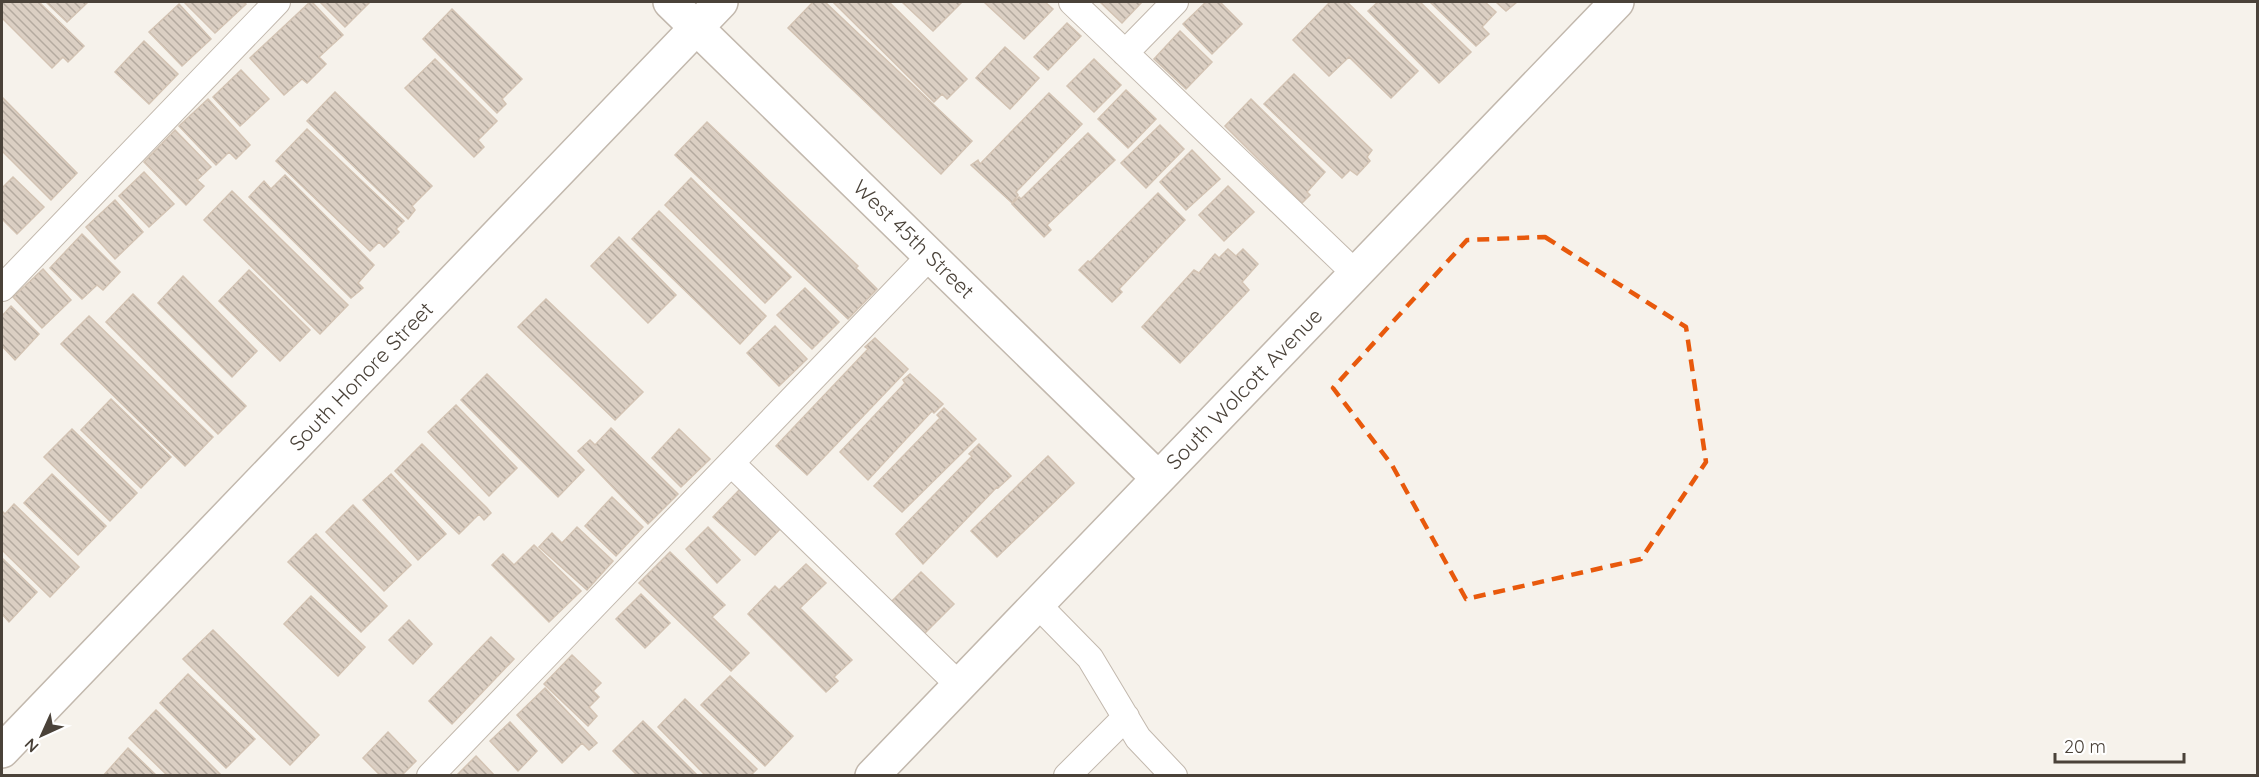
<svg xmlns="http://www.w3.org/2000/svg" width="2259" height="777" viewBox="0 0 2259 777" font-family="Quicksand,sans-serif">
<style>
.building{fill:url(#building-back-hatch);stroke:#d3c3b3;stroke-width:1.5}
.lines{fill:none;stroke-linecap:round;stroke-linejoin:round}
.lane-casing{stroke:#c2b8ad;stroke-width:28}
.street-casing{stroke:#c2b8ad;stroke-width:36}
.lane{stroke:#fff;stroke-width:26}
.street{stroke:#fff;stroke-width:33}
.marked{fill:none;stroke:#e8590c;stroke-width:4.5;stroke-dasharray:12 8;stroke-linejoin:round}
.labels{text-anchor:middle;stroke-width:4.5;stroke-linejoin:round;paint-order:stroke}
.street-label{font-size:21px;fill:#4a4239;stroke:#fff}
</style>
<defs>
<pattern id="building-back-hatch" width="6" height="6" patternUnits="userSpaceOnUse" patternTransform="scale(1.5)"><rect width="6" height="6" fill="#dbcfc3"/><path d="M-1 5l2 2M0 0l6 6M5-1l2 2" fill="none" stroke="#b4aa9f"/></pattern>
</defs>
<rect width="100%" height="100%" fill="#f6f2eb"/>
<path class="building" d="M2,2H39L84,46L68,62L63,57L52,68L2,18Z
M46,2H88L67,22Z
M184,2H243L246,4L215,33Z
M310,2H312L343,35L319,57L326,64L307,83L302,79L284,95L250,58Z
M320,2H370L345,27Z
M813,2H825L972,141L941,174L788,28Z
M833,2H889L967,79L947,99L942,94L934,102Z
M902,2H962L933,31Z
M984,2H1045L1053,9L1024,39Z
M1100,2H1142L1122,23Z
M1206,2H1220L1242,24L1212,54L1183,24Z
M1330,2H1347L1418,71L1391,98L1349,57L1329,76L1293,40Z
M1378,2H1420L1471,52L1439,83L1368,11Z
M1430,2H1485L1496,12L1482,27L1489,34L1476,46Z
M1496,2H1517L1506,11Z
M179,4L211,39L182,66L149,32Z
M452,9L522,79L502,99L506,104L497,113L423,39Z
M1067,23L1081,36L1048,70L1034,57Z
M1180,31L1212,62L1186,89L1154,59Z
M144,41L178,74L149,104L115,72Z
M1005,47L1039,78L1010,109L976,78Z
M435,59L497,121L478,140L484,147L474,157L405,88Z
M1094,59L1121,85L1094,112L1067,86Z
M241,70L269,99L240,126L213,97Z
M1294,74L1372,150L1367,157L1370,161L1357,175L1350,170L1342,178L1264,104Z
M1126,90L1156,119L1128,148L1098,119Z
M335,92L432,186L412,206L415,210L408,219L307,121Z
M1049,93L1082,124L1016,192L1018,195L1012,203L971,165L978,160L980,164Z
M2,97L77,173L51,200L2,151Z
M208,99L250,145L236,159L229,152L216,165L179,126Z
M1251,99L1325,172L1307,192L1310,195L1302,203L1225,126Z
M707,122L858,266L856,268L877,289L848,319L675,155Z
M1160,125L1184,149L1146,188L1121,163Z
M307,129L404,221L396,229L399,232L384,247L379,242L370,251L276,161Z
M175,130L211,167L197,180L204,186L186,205L144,162Z
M1088,133L1115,160L1047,225L1051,230L1044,237L1012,204L1019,197L1021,199Z
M1192,150L1220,179L1186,210L1160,182Z
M144,172L174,204L149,227L119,196Z
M285,175L374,265L358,283L363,288L351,298L249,197L264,181L271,189Z
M13,177L44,207L17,234L2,219V188Z
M691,178L791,277L765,303L665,205Z
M1228,186L1254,212L1224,241L1199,215Z
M232,191L348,305L320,334L204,220Z
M1158,193L1185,220L1119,289L1122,292L1112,302L1079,270L1088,261L1090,262Z
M115,200L143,232L115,259L86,227Z
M659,211L766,316L740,344L632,239Z
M82,234L120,272L103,290L97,285L82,299L50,268Z
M619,237L676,295L648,323L591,266Z
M1228,249L1236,256L1243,249L1258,264L1242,282L1249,290L1180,363L1142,327L1194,270L1199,273L1215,254L1219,258Z
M43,269L71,300L42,328L13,297Z
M249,270L310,330L280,361L219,301Z
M183,276L257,351L232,377L158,303Z
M805,288L839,322L812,349L777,315Z
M133,294L246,406L218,434L106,322Z
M546,299L643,392L615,420L518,327Z
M11,306L39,334L15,360L2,346V316Z
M89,316L213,437L185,466L61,344Z
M775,326L807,359L779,386L747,353Z
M875,338L908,369L807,475L776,446L868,349L865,347Z
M487,374L584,470L558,497L461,400Z
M910,374L943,404L934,413L932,411L868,480L840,452L905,383L903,380Z
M111,399L171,457L141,488L81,430Z
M456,405L517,468L489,496L428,432Z
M944,408L976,439L902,512L874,486L940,418L937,415Z
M611,428L678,494L648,524L578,451L590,440L595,445Z
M72,429L137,493L110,521L44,457Z
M679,429L710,459L681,487L652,458Z
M422,444L487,508L491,513L484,520L479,514L459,534L395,471Z
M979,444L1011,476L998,488L997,487L923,564L896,534L972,456L969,454Z
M1048,456L1074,483L997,557L971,531Z
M52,474L106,526L78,555L24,503Z
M391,474L446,534L418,560L363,500Z
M742,487L783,526L755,555L713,517Z
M612,497L643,527L616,556L585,526Z
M14,504L79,567L50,597L2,550V511L5,514Z
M353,505L411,565L384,591L326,532Z
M577,527L613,561L587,590L539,547L552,533L562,543Z
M708,527L740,560L717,583L686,549Z
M316,534L387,606L361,632L288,562Z
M534,545L581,591L549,622L492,565L503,554L514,565Z
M670,552L725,605L712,617L749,653L731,671L639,583Z
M2,558L37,592L9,622L2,614Z
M806,564L826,583L800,608L852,660L834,677L838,681L826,692L748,614L775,586L779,590Z
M921,572L954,604L923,635L890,603Z
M641,594L670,623L645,648L616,619Z
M311,596L365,647L338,676L284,624Z
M409,620L432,644L413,664L389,640Z
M213,630L319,735L290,765L183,659Z
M491,637L514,659L452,724L429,701Z
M572,655L601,683L593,691L599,697L589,707L597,716L588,726L544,684Z
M188,674L255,739L226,768L160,703Z
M730,676L793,736L765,766L701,705Z
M545,688L597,743L589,750L582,743L562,763L517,715Z
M685,699L757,769L750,776H706L658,727Z
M156,710L222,776H168L129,738Z
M643,721L698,776H638L613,751Z
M510,722L537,751L518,771L490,741Z
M388,732L416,761L401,776H381L363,758Z
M128,748L157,776H103Z
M476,756L495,776H456Z"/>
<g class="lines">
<g class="lane-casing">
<path id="lane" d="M1072,2L1355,273
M1125,53L1175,2
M2,288L277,2
M731,463L959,685
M1037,604L1090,658L1138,738L1174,776
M430,776L930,256
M1067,776L1126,717"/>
</g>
<g class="street-casing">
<g id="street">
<path id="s1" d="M670,2L1158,478"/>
<path id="s2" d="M2,751L721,2"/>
<path id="s3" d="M872,776L1617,2"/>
</g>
</g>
<use href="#lane" class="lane"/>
<use href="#street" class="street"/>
</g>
<path class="marked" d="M1545,237L1686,327L1706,462L1641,559L1466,599L1392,465L1333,388L1467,240Z"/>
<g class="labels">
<g class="street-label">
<text dy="7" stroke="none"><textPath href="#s1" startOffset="340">West 45th Street</textPath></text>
<text dy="7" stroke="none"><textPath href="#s2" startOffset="519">South Honore Street</textPath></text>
<text dy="7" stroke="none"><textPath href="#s3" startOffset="537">South Wolcott Avenue</textPath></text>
</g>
</g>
<rect width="2259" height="777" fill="none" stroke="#4a4239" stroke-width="6"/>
<g transform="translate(42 735) rotate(225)" stroke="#ffffff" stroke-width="4.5" paint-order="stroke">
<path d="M0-4.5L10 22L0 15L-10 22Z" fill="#4a4239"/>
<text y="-9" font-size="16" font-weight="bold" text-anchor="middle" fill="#4a4239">N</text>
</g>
<path d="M2055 753v9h129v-9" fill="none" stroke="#4a4239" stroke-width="3"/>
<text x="2064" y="753" font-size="18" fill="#4a4239" stroke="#ffffff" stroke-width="4.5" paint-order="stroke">20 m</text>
</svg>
